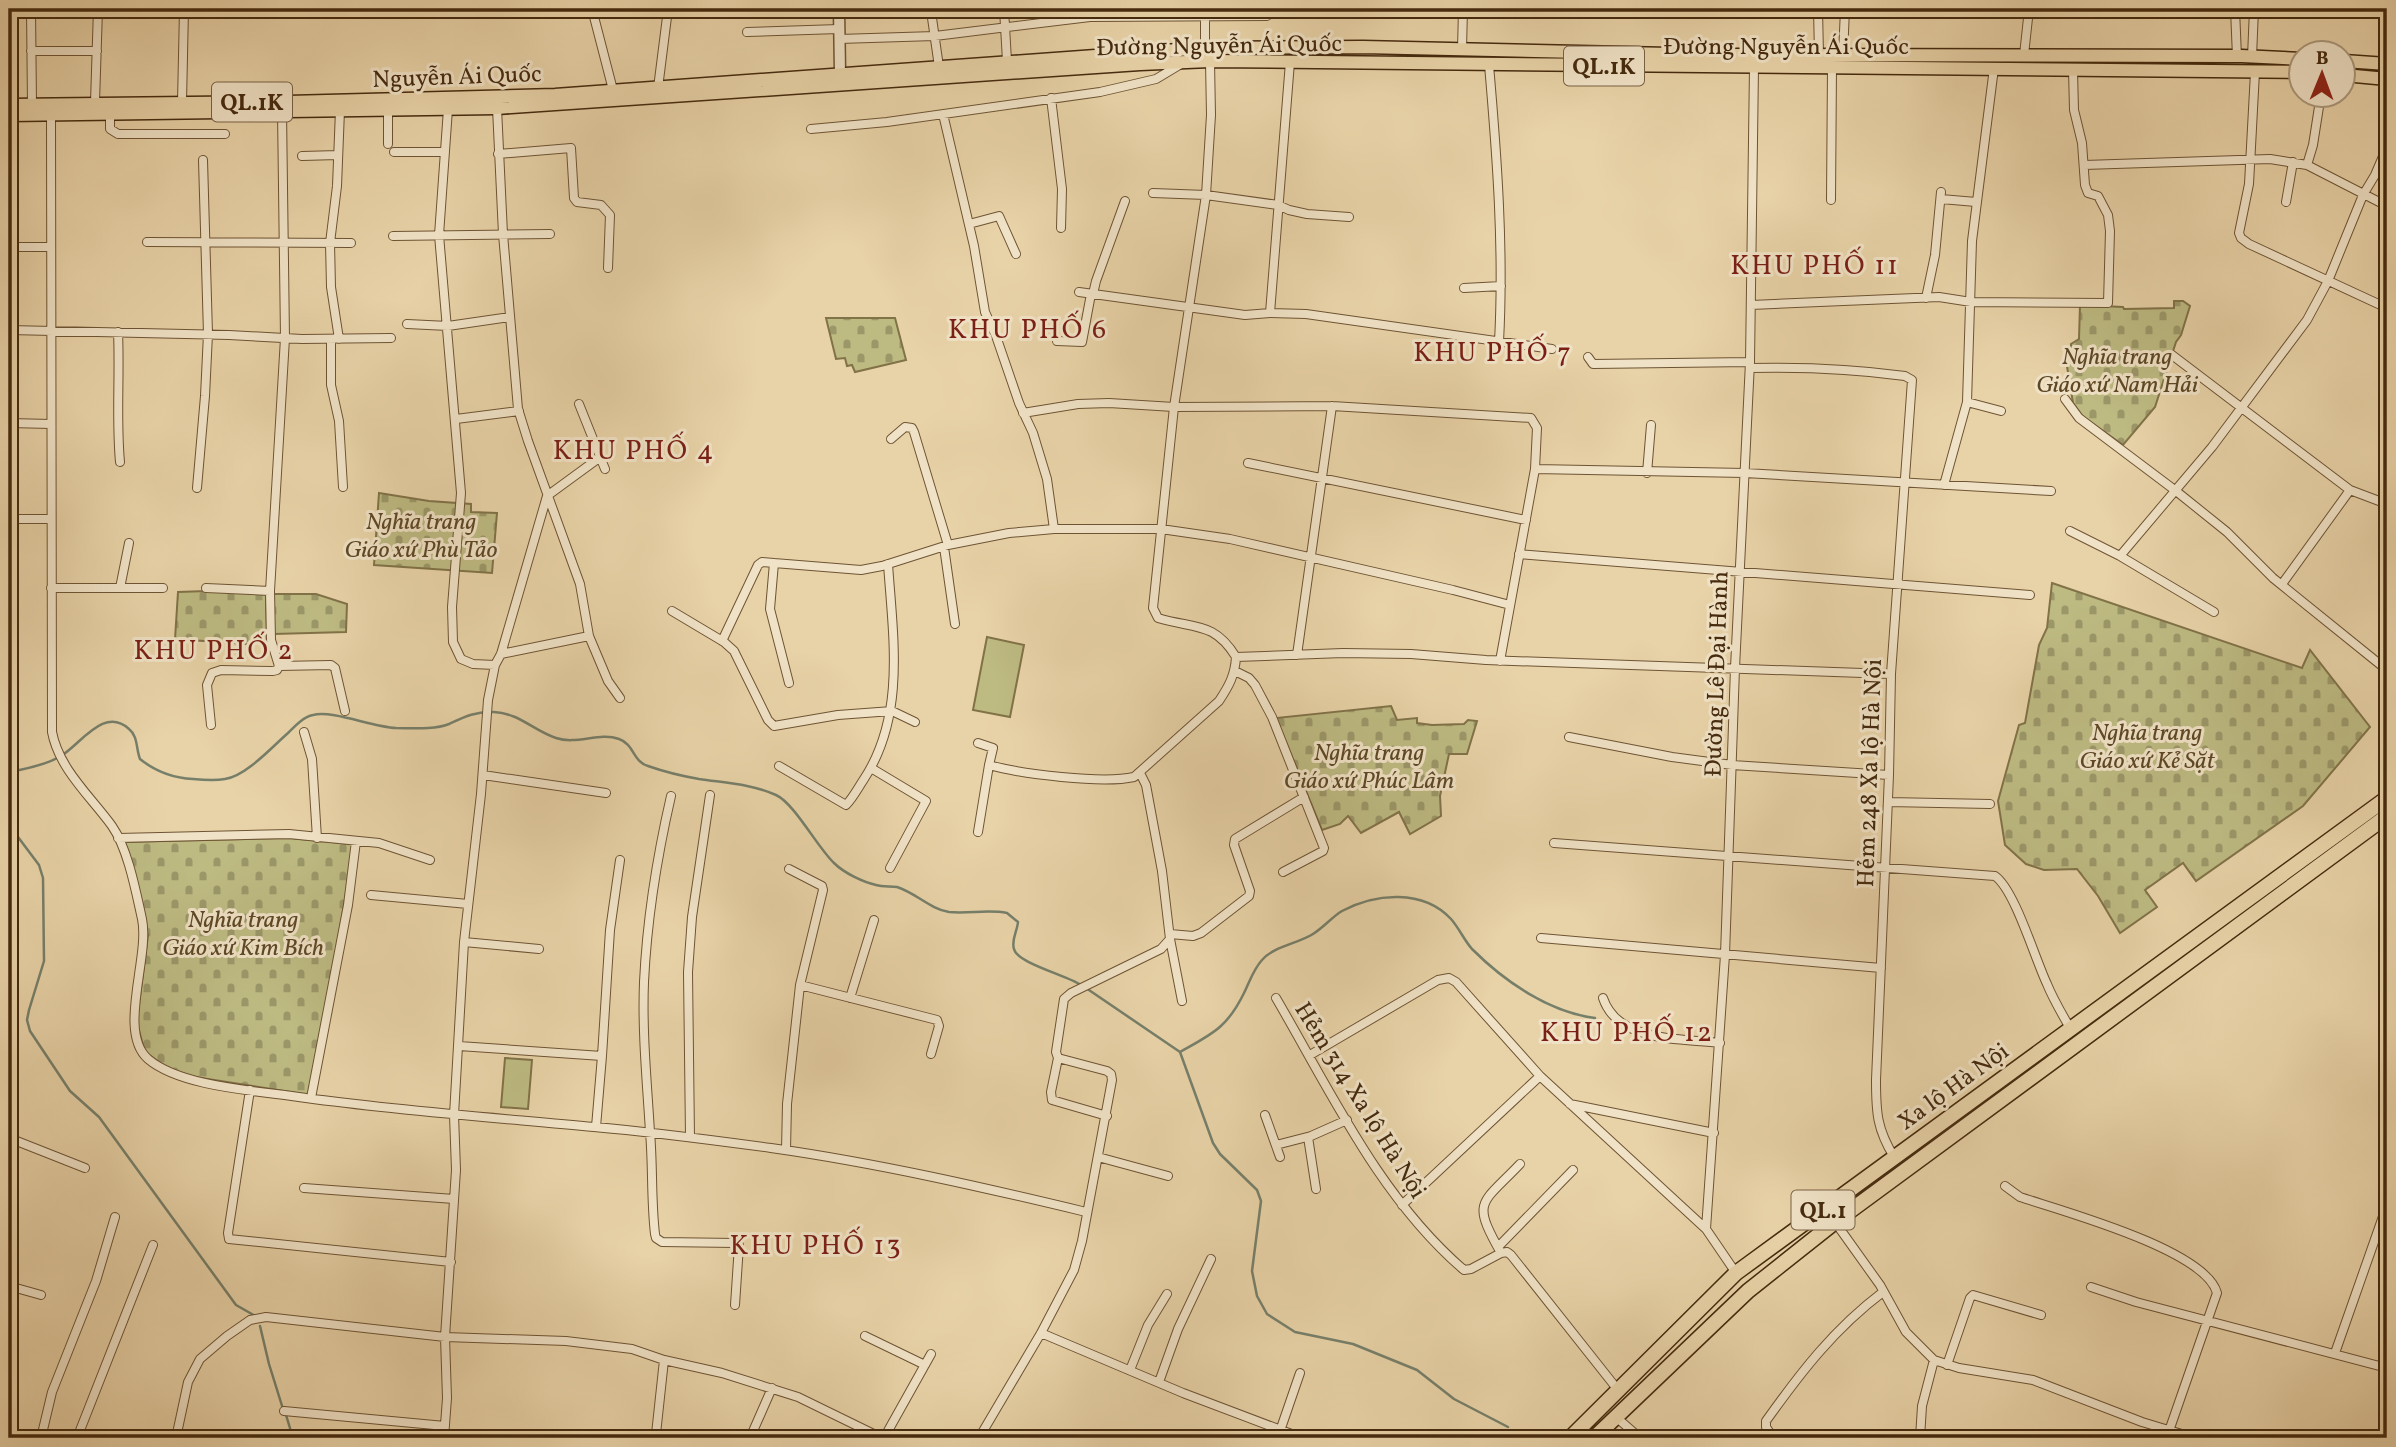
<svg xmlns="http://www.w3.org/2000/svg" width="2396" height="1447" viewBox="0 0 2396 1447" font-family="Vollkorn,serif">
<style>
.cemetery{fill:url(#cemetery-stones);stroke:#817248;stroke-width:2}
.pitch{fill:#bdba82;stroke:#817248;stroke-width:2}
.lines{fill:none;stroke-linecap:round;stroke-linejoin:round}
.stream{stroke:#767f6a;stroke-width:2.5}
.minor-casing{stroke:#6e5434;stroke-width:10}
.tertiary-casing{stroke:#6e5434;stroke-width:13}
.primary-casing{stroke:#452a0e;stroke-width:15}
.trunk-casing{stroke:#452a0e;stroke-width:17}
.minor{stroke:#f0e2c6;stroke-width:8}
.tertiary{stroke:#f0e2c6;stroke-width:10}
.primary{stroke:#e8d2a7;stroke-width:12}
.trunk{stroke:#e8d2a7;stroke-width:14}
.labels{text-anchor:middle;stroke-width:6;stroke-linejoin:round;paint-order:stroke}
.shield{fill:#f0e2c6;stroke:#786145;stroke-width:2}
.shield-label{font-size:23px;font-weight:bold;fill:#452a0e}
.street-label{font-size:24px;fill:#452a0e;stroke:#f0e2c6}
.park-label{font-size:24px;font-style:italic;fill:#5d4725;stroke:#f0e2c6}
.quarter-label{font-size:28px;letter-spacing:2px;fill:#7a1f14;stroke:#f0e2c6}
</style>
<defs>
<pattern id="cemetery-stones" width="16" height="16" patternUnits="userSpaceOnUse" patternTransform="scale(1.75)"><rect width="16" height="16" fill="#bdba82"/><path d="M2 7V4a2 2 0 0 1 4 0v3zM10 15v-3a2 2 0 0 1 4 0v3z" fill="#9b9769"/></pattern>
</defs>
<rect width="100%" height="100%" fill="#e8d2a7"/>
<filter id="stains"><feTurbulence type="fractalNoise" baseFrequency=".00286" numOctaves="4"/><feColorMatrix values="0 0 0 0 .2 0 0 0 0 .09 0 0 0 0 .02 0 0 0 .5 -.17"/></filter>
<radialGradient id="worn" r=".72"><stop offset=".6" stop-color="#630" stop-opacity="0"/><stop offset="1" stop-color="#630" stop-opacity=".3"/></radialGradient>
<path class="cemetery" d="M2174,301H2183L2190,306L2181,335L2176,342L2155,407L2123,445L2082,416L2073,403L2064,348L2071,349V344L2079,339L2080,305L2123,307L2124,309L2174,308Z
M826,318H895L906,360L855,372L852,365L847,366L845,358L836,359Z
M379,493L429,501L471,504V512L497,513L492,573L374,565Z
M2052,583L2302,668L2310,650L2370,727L2303,806L2196,881L2183,863L2145,890L2157,907L2120,933L2098,896L2077,869L2044,870L2026,864L2005,845L1998,801L2019,725L2025,723L2039,645L2047,628Z
M207,591L266,594L267,641L248,644L175,639L178,592Z
M273,594H316L347,604L346,632L274,634Z
M1391,706L1397,720L1417,718V723L1432,725L1464,724L1468,720L1477,721L1467,754H1449L1440,796L1441,816L1410,834L1399,812L1361,833L1348,816L1340,824L1322,830L1276,718Z
M289,838L353,844C343,928 323,1011 309,1095L195,1077L169,1069L145,1052L138,1027V1012L148,935L123,842Z"/>
<path class="pitch" d="M987,637L1024,645L1010,717L973,710Z
M505,1058L532,1060L528,1109L501,1107Z"/>
<g class="lines">
<path class="stream" d="M9,772C26,769 46,765 61,756C81,744 104,706 129,729C138,736 136,749 140,759C156,772 173,778 193,779C203,780 215,781 225,779C246,776 272,747 288,733C295,726 303,717 313,715C333,710 372,727 396,728C412,728 434,730 449,724C464,717 476,711 494,712C519,713 534,731 556,738C577,745 599,732 619,739C634,744 633,762 648,766C665,772 682,776 699,779C726,783 752,784 776,795C795,804 817,847 834,863C844,873 863,882 876,885C883,887 890,886 897,887C916,893 930,909 949,912C969,914 988,909 1007,913L1018,922C1017,932 1011,940 1014,949C1017,963 1066,975 1081,985
M9,825L39,865L43,878L44,961L29,1010L27,1020L30,1031L70,1091L99,1117L236,1305L257,1317
M1086,988L1180,1052C1212,1034 1227,1028 1244,993C1250,981 1253,970 1262,960C1274,946 1297,944 1313,934C1324,927 1332,917 1342,911C1376,893 1423,889 1451,919C1459,928 1464,940 1472,949C1505,982 1549,1012 1595,1018
M1180,1052L1213,1143L1220,1154L1257,1190L1261,1201L1252,1271L1257,1296L1267,1314L1295,1332L1353,1344L1417,1370L1454,1399L1508,1427
M260,1326L269,1364L283,1409
M286,1415L293,1438"/>
<g class="minor-casing">
<path id="minor" d="M31,9L32,105
M592,9L613,90
M1004,9L1007,61
M1818,9L1819,55
M2235,9L2237,57
M552,11L561,9
M931,11L939,67
M747,32L839,29
M839,39L935,36L1090,17L1267,16
M1205,48V15
M1462,49L1463,9
M31,51H97
M1843,55L1845,9
M2024,55L2029,9
M2252,57L2254,9
M1489,65C1497,157 1504,249 1499,342
M2255,72L2249,184L2239,233L2241,238L2249,244L2387,308
M658,88L668,9
M1051,98L1062,189L1061,228
M95,102L98,9
M182,102L184,9
M497,108L503,234L518,409L528,441L580,584L589,636L608,681L620,698
M448,109L439,235L461,493L452,607L453,642L461,659L473,664L495,665L501,654L547,496L599,458
M388,110V144
M51,113L52,732C59,769 91,797 112,826C128,849 136,892 142,919C150,957 117,1032 148,1059C182,1088 263,1091 306,1098C402,1111 498,1118 594,1127C653,1132 712,1140 771,1148C877,1163 982,1187 1086,1212
M110,113V129L118,134H225
M943,114L974,246L985,312L996,336L1019,403L1033,433L1047,479L1054,529
M811,129L887,122L1100,92L1156,79L1181,64
M394,152H445
M498,154L571,148L574,198L577,202L601,205L610,215L608,268
M302,156L338,155
M2084,165L2270,159L2307,165L2387,206
M2307,165L2313,145L2321,94
M1153,193L1206,195L1278,205L1289,210L1307,214L1349,217
M1941,199L1976,202
M1831,200L1832,67
M2286,202L2293,162
M969,224L999,216L1016,254
M393,236L550,234
M147,242L351,243
M9,247H51
M1464,288L1501,286
M1079,292L1245,315L1270,313L1306,314L1552,349
M1093,294L1096,281L1125,201
M1926,298L1935,255L1941,192
M1751,305L1939,297L1971,302L2108,303L2110,231L2108,215L2098,196L2088,193L2085,185L2082,143L2074,110L2073,70
M1270,313L1290,62
M407,324L448,326L510,317
M9,330L229,335L302,339L391,338
M118,332C120,376 116,419 120,462
M331,339V385L339,421L343,487
M339,339L331,287L330,243L337,186L340,110
M1057,341L1082,342L1091,294
M2172,355L2350,490L2387,504
M1588,357L1593,364L1750,362
M1750,368C1802,367 1854,369 1905,376L1912,380L1891,674L1889,775L1876,1080C1876,1113 1877,1129 1894,1157
M2065,399L2079,418L2176,491L2227,532L2273,578L2387,670
M1967,402L2001,411
M579,404L605,469
M1023,413L1078,404L1109,403L1174,407L1332,406L1531,418L1537,428L1535,469L1500,661
M456,419L519,411
M9,423L51,424
M891,439L905,427L912,428L914,432L948,545
M1248,463L1526,520
M1535,469L1745,473L2051,491
M1647,473L1651,425
M1944,485L1967,402L1972,241L1994,68
M197,488L205,396L208,334L203,160
M9,519H51
M2070,531L2120,556L2214,612
M944,547L955,624
M1519,554L2030,595
M2120,556L2212,447L2307,320L2328,281L2363,195L2375,175L2387,147
M2282,584L2350,490
M51,588H163
M120,588L129,543
M206,588L270,591
M672,611L724,642L734,651L768,720L774,726L838,715L892,711L915,722
M722,641L758,565L762,562L774,563
M501,654L589,636
M1297,655L1332,406
M1236,657L1343,653L1411,654L1486,660L1891,674
M279,666L331,665L335,668L345,711
M1235,671L1249,678L1255,685L1272,717L1324,848L1323,851L1283,872
M789,683L770,609L774,563L861,570L882,566L948,545L1009,533L1054,529H1161L1230,539L1453,590L1510,605
M211,725L207,685L212,673L221,670L273,671L277,670L279,666L271,640L270,591L285,338L282,111
M304,732L312,759L317,838
M1569,737L1672,757L1732,765L1889,775
M978,743L993,748L989,765
M779,766L846,805C853,798 858,788 864,779C906,715 893,637 888,564
M871,768L926,801L890,868
M483,775L606,793
M671,796C657,857 647,919 644,982C642,1032 647,1082 650,1132C653,1166 651,1200 655,1234L656,1238L662,1242L736,1243L739,1245L735,1305
M1888,802L1990,804
M978,832L989,765C1021,774 1102,784 1134,777L1219,701C1229,686 1235,675 1236,657C1214,621 1194,629 1158,618L1153,608L1174,407L1206,195L1211,115L1210,61
M118,838L289,834L379,843L430,860
M1554,843L1995,876C2015,890 2035,959 2047,984C2053,999 2062,1014 2070,1028
M789,869L822,886L823,890L800,985
M371,895L468,904
M1170,934L1193,936L1201,933L1249,896L1250,891L1234,845L1235,839L1304,797
M1541,938L1881,968
M1170,939L1182,1001
M464,942L539,949
M850,998L874,920
M1276,998C1331,1092 1380,1198 1464,1270L1471,1269L1501,1253L1507,1252L1511,1255L1618,1390
M1603,998C1618,1043 1681,1038 1720,1043
M459,1046L602,1056L596,1127
M1310,1055L1438,980L1449,978L1456,982L1540,1076L1706,1229
M602,1056L610,930L620,860
M1058,1058L1051,1092L1052,1100L1107,1116
M9,1061L10,1060
M250,1090L228,1233L229,1239L451,1262
M311,1098L348,905L356,841
M1570,1104L1714,1133
M1265,1115L1280,1157
M690,1137L688,972L692,917L710,795
M1308,1137L1316,1189
M9,1138L85,1168
M1276,1145L1311,1136L1347,1120
M786,1150L787,1104L800,985L937,1020L939,1026L931,1054
M1098,1157L1168,1176
M2005,1186L2020,1197C2062,1211 2206,1250 2217,1293L2169,1431
M304,1188L454,1199
M1402,1205L1540,1076
M1835,1222L1880,1285L1906,1332L1934,1360L1959,1368L2033,1380L2142,1422L2195,1438
M1498,1247L1573,1170
M1501,1253C1471,1200 1481,1205 1520,1164
M1736,1273L1706,1229L1725,955L1735,668L1750,362L1754,67
M9,1286L41,1295
M2091,1287L2136,1302L2387,1368
M1041,1333L1183,1393L1302,1438
M865,1336L925,1365
M2335,1353L2387,1205
M1947,1365L1970,1298L1973,1295L2041,1315
M1130,1370L1148,1325L1167,1294
M1159,1382L1178,1329L1211,1259
M284,1411L445,1426
M1616,1417L1640,1438
M1280,1431L1300,1373
M656,1434L664,1360
M41,1438L52,1392L96,1281L115,1217
M77,1438L153,1245
M176,1438L188,1382L200,1359L227,1336L250,1320L266,1317L445,1337L566,1341L632,1349L664,1360L722,1373L798,1397L882,1438
M444,1438L447,1398L445,1337L456,1170L454,1115L464,942L481,794L488,700L495,665
M750,1438L772,1388
M884,1438L931,1354
M979,1438L1041,1333L1074,1270L1082,1241L1112,1080L1111,1074L1107,1071L1058,1058L1056,1052L1064,999L1071,993L1161,949L1170,939L1162,871L1146,785L1140,773
M1773,1438L1766,1427V1421C1801,1372 1834,1329 1883,1292
M1920,1438L1922,1406L1934,1360"/>
</g>
<g class="tertiary-casing">
<path id="tertiary" d="M839,9L840,73"/>
</g>
<g class="primary-casing">
<path id="primary" d="M2344,61L2387,64
M2344,75L2387,79
M9,105L288,102L555,95L1205,48L1363,47L1715,55L2242,56L2302,59
M9,115L497,108L1140,64L1210,61L2302,72"/>
</g>
<g class="trunk-casing">
<path id="trunk" d="M1570,1438L1736,1273L2387,798
M1594,1438L1748,1291L1835,1222L2387,816"/>
</g>
<use href="#minor" class="minor"/>
<use href="#tertiary" class="tertiary"/>
<use href="#primary" class="primary"/>
<use href="#trunk" class="trunk"/>
</g>
<g class="labels">
<g class="shield">
<rect x="1564" y="46.5" width="80" height="39" rx="5"/>
<rect x="212" y="82.5" width="80" height="39" rx="5"/>
<rect x="1791.5" y="1190.5" width="63" height="39" rx="5"/>
</g>
<g class="shield-label">
<text x="1604" y="74">QL.1K</text>
<text x="252" y="110">QL.1K</text>
<text x="1823" y="1218">QL.1</text>
</g>
<g class="street-label">
<text transform="translate(1219 45) rotate(-1)" y="8">Đường Nguyễn Ái Quốc</text>
<text x="1786" y="54">Đường Nguyễn Ái Quốc</text>
<text transform="translate(457 76) rotate(-2)" y="8">Nguyễn Ái Quốc</text>
<text transform="translate(1716 674) rotate(-88)" y="8">Đường Lê Đại Hành</text>
<text transform="translate(1869 773) rotate(-88)" y="8">Hẻm 248 Xa lộ Hà Nội</text>
<text transform="translate(1953 1086) rotate(-36)" y="8">Xa lộ Hà Nội</text>
<text transform="translate(1361 1100) rotate(58)" y="8">Hẻm 314 Xa lộ Hà Nội</text>
</g>
<g class="park-label">
<text x="2117" y="364">Nghĩa trang<tspan x="2117" dy="28">Giáo xứ Nam Hải</tspan></text>
<text x="421" y="529">Nghĩa trang<tspan x="421" dy="28">Giáo xứ Phù Tảo</tspan></text>
<text x="2147" y="740">Nghĩa trang<tspan x="2147" dy="28">Giáo xứ Kẻ Sặt</tspan></text>
<text x="1369" y="760">Nghĩa trang<tspan x="1369" dy="28">Giáo xứ Phúc Lâm</tspan></text>
<text x="243" y="927">Nghĩa trang<tspan x="243" dy="28">Giáo xứ Kim Bích</tspan></text>
</g>
<g class="quarter-label">
<text x="1815" y="274">KHU PHỐ 11</text>
<text x="1028" y="338">KHU PHỐ 6</text>
<text x="1493" y="361">KHU PHỐ 7</text>
<text x="634" y="459">KHU PHỐ 4</text>
<text x="214" y="659">KHU PHỐ 2</text>
<text x="1627" y="1041">KHU PHỐ 12</text>
<text x="816" y="1254">KHU PHỐ 13</text>
</g>
</g>
<rect width="2396" height="1447" fill="none" stroke="#e8d2a7" stroke-width="35"/>
<rect x="10" y="10" width="2375" height="1426" fill="none" stroke="#452a0e" stroke-width="3.5"/>
<rect x="18" y="18" width="2361" height="1412" fill="none" stroke="#452a0e" stroke-width="2"/>
<g transform="translate(2322 74) rotate(1)"><circle r="33" fill="#f0e2c6" stroke="#ac987c" stroke-width="2"/>
<path d="M0-5L12 26L0 18L-12 26Z" fill="#8f2418"/>
<text y="-10" font-size="19" font-weight="bold" text-anchor="middle" fill="#452a0e">B</text>
</g>
<rect width="100%" height="100%" filter="url(#stains)"/>
<rect width="100%" height="100%" fill="url(#worn)"/>
</svg>
